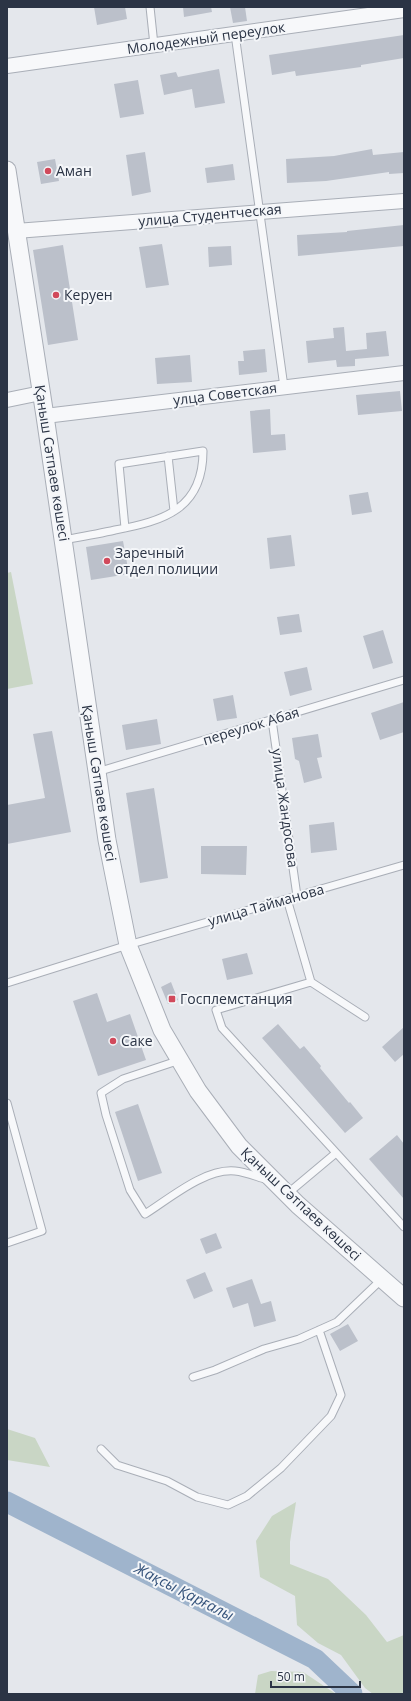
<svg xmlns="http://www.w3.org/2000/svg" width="411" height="1701" viewBox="0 0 411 1701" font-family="'Open Sans',sans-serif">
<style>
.green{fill:#c9d6c5}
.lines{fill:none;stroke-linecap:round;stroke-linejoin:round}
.river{stroke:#9fb4cc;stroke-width:21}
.building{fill:#bbc0ca}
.service-casing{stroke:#a9aeb7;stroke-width:9}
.minor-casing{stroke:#a9aeb7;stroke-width:16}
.tertiary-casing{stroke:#a9aeb7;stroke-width:19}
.service{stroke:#f7f8fa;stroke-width:7}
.minor{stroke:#f7f8fa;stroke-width:14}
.tertiary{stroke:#f7f8fa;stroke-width:17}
.poi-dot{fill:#d1495b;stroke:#f4f6f9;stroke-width:1.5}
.labels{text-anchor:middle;stroke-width:4;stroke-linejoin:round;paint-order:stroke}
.street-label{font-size:14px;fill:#2b3445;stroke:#f4f6f9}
.poi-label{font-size:14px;fill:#2b3445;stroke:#f4f6f9;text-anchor:start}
.water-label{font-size:15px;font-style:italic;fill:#34527a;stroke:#f4f6f9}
</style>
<rect width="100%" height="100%" fill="#e4e7ec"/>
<path class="green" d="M11,572L33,684L7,689V573Z
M7,1429L35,1438L50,1467L7,1460Z
M296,1502L290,1542V1564L328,1579L366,1615L387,1642L404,1635V1694H373L365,1688L341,1655L318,1643L297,1625L295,1596L260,1577L256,1541L272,1516Z
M271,1671L303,1672L336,1694H255L258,1675Z"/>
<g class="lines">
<path class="river" d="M7,1502L315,1659L352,1694"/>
</g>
<path class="building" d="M94,7H125L127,19L97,25Z
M183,7H211L212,12L184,17Z
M230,7H245L247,21L233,23Z
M404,35V58L361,65V67L296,76L295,71L272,75L269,55Z
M219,69L225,103L195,108L192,89L164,95L160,75L176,72L178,77Z
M138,80L144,114L120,118L114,84Z
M372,149L373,155L404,152V173L389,174V172L326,181L287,183L286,159L334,156Z
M145,152L151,192L132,196L126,155Z
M55,159L59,181L41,184L37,162Z
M233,164L235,180L207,183L205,168Z
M404,225V246L298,256L297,235L347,232V231Z
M162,244L169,285L146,288L139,247Z
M63,245L78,340L48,345L33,250Z
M231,246L232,265L209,267L208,247Z
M344,327L346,351L367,349L366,333L386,331L389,356L355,359V366L337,367L336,360L308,363L306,341L334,338L333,328Z
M265,349L267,372L239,375L238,361H244L243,351Z
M190,355L192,382L157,384L155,358Z
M400,391L402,411L358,415L356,395Z
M270,409L271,435L285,434L286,450L253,453L250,411Z
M368,492L372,512L352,515L349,495Z
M291,535L295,566L270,569L267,538Z
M123,541L129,574L91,580L86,547Z
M299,614L302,632L280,635L277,617Z
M383,630L393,663L373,669L363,636Z
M307,667L312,690L290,696L284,672Z
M233,695L237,718L217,721L213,699Z
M404,702V732L380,740L371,713Z
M157,719L161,744L126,750L122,725Z
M52,731L71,832L7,844V805L45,798L33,734Z
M318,734L322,757L317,758L322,778L304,783L299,761L295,759L292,738Z
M154,788L168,878L140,883L126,793Z
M334,822L337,850L311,853L309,825Z
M201,846H247L246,875L201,874Z
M247,953L253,974L227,980L222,959Z
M171,982L178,1000L168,1004L161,987Z
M97,993L107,1022L130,1014L146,1060L98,1076L73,1001Z
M278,1024L300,1049L304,1046L321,1066L320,1068L349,1103L350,1102L363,1118L345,1133L262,1038Z
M404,1027V1054L395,1062L382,1047Z
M138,1104L162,1173L138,1181L115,1112Z
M397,1135L404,1144V1199L369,1159Z
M216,1233L222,1248L206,1254L200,1239Z
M205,1272L213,1291L194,1299L186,1280Z
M252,1279L261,1304L271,1301L276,1321L254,1327L248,1303L233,1308L226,1288Z
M348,1324L358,1341L340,1351L330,1334Z"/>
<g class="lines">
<g class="service-casing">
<path id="service" d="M150,7L154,45
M235,34L284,387
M168,456L174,511
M63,540C80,537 98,534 115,530C164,521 203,509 203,451L119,464L125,528
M272,720L297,896
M97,772L404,680
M287,899L311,982L365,1017
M311,982L216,1010L222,1028L404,1227
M7,983L128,945L404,865
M180,1060L123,1079L101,1093L106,1115L130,1190L145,1214C169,1199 205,1168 235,1171C246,1172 257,1177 268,1180
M7,1103L42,1231L7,1243
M287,1194L336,1153
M193,1377L215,1370L264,1349L299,1339L337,1322L382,1279
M101,1449L117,1465L167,1481L197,1497L228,1505L247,1496L281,1468L331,1416L341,1395L319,1330"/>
</g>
<g class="minor-casing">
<path id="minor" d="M7,66L404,10
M16,231L404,201
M7,400L41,393
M45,416L404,373"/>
</g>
<g class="tertiary-casing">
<path id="tertiary" d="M7,170L45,416L107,840L128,945L162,1030L198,1091L239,1146L298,1205L404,1298"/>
</g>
<use href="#service" class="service"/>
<use href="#minor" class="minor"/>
<use href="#tertiary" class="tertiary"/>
</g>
<g class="poi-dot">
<circle cx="48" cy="171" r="4"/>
<circle cx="56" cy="295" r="4"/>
<circle cx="107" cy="561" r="4"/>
<rect x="168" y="995" width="8" height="8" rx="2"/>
<circle cx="113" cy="1041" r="4"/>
</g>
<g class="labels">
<g class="street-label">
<text transform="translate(206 38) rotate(-8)" y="5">Молодежный переулок</text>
<text transform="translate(210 215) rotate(-5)" y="5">улица Студентческая</text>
<text transform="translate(225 394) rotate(-7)" y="5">улца Советская</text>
<text transform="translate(52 463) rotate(81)" y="5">Қаныш Сәтпаев көшесі</text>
<text transform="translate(251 726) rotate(-17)" y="5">переулок Абая</text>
<text transform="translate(99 783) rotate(81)" y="5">Қаныш Сәтпаев көшесі</text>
<text transform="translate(285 808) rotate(82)" y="5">улица Жандосова</text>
<text transform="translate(266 905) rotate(-16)" y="5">улица Тайманова</text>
<text transform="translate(301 1204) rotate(43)" y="5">Қаныш Сәтпаев көшесі</text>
</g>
<g class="poi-label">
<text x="56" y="176">Аман</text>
<text x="64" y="300">Керуен</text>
<text x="115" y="558">Заречный<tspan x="115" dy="16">отдел полиции</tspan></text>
<text x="180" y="1004">Госплемстанция</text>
<text x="121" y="1046">Саке</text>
</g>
<g class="water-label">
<text transform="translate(184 1592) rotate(27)" y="5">Жақсы Қарғалы</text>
</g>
</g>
<rect width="411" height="1701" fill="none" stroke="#2b3445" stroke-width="16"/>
<path d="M271 1681v6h89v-6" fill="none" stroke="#2b3445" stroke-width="2"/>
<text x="277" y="1681" font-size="12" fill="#2b3445" stroke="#f4f6f9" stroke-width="3" paint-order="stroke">50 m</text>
</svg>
